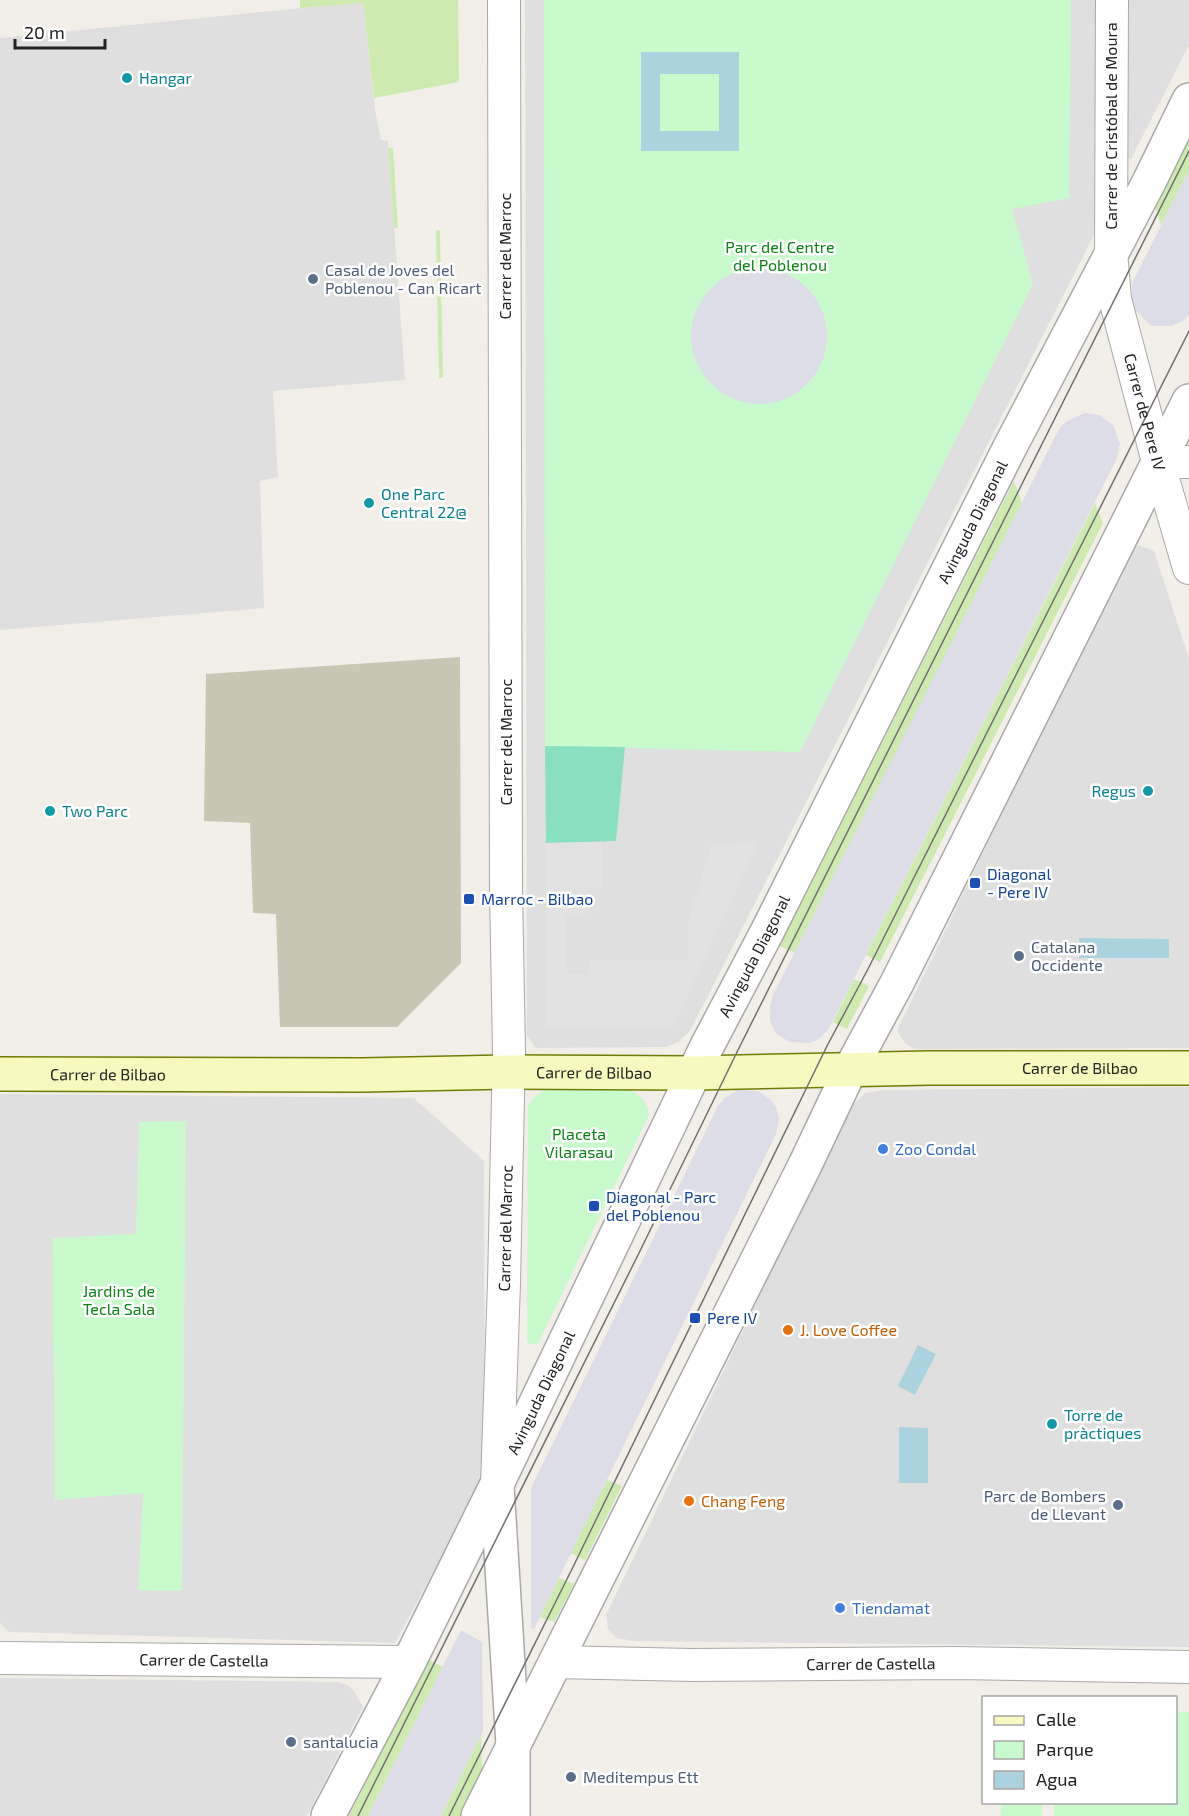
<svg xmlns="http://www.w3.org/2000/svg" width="1189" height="1816" viewBox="0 0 1189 1816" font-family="'Exo 2',sans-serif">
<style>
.residential{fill:#e0dfdf}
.construction{fill:#c7c7b4}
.grass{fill:#cdebb0}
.park{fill:#c8facc}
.pitch{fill:#88e0be}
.parking{fill:#e2e2e2}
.plaza{fill:#dddde8}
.water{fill:#aad3df;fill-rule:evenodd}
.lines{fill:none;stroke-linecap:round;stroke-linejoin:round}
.minor-casing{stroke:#a9a9a9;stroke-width:34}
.tertiary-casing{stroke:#a9a9a9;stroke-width:36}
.secondary-casing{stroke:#707d05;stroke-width:36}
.minor{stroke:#fff;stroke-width:32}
.tertiary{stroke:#fff;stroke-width:33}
.secondary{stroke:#f7fabf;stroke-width:33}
.tram{stroke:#707070;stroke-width:1.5}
.culture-dot{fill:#0f9aa8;stroke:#fff;stroke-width:2}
.service-dot{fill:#5c6f8a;stroke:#fff;stroke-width:2}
.transit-dot{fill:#1a4fb4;stroke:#fff;stroke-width:2}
.shop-dot{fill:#3f7fe0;stroke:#fff;stroke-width:2}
.food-dot{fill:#e8710a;stroke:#fff;stroke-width:2}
.labels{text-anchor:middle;stroke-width:5;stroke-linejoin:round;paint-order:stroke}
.culture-label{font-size:16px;fill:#0d838f;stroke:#fff;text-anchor:start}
.street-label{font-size:16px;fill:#222;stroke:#fff}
.park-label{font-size:16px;fill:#0c8416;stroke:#fff}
.service-label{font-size:16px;fill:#4e5e75;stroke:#fff;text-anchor:start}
.transit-label{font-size:16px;fill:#164399;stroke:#fff;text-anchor:start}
.shop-label{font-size:16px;fill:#366cbe;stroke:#fff;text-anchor:start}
.food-label{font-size:16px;fill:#c56008;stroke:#fff;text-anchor:start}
</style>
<rect width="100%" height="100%" fill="#f2efe9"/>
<path class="residential" d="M525,0H1098L1099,225L690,1031L678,1042L665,1047L536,1048L527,1036Z
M1123,0H1189V45L1131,159L1124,158Z
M363,2L375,110L381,140L388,141L405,380L273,391L278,477L260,481L264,608L0,630V38Z
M1138,545L1154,551L1189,659V1048L914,1049L904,1042L897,1030L1131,548Z
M1189,1087V1647L634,1641L617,1638L608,1629L606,1615L850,1108L865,1093L883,1090Z
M0,1094L414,1098L484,1161L485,1475L395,1643L9,1632L0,1623Z
M0,1678L340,1682L349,1686L354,1691L363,1707L307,1816H0Z"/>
<path class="construction" d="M460,657L461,963L397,1027H280L276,914L253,913L250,823L204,821L206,674Z"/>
<path class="grass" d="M300,0H458L459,82L374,98L363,3L300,8Z
M1189,133V170L1161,225L1154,204Z
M388,148H393L398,228H394Z
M436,230H440L443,378H439Z
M1014,481L1022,503L795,953L780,946Z
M1095,503L1103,523L880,962L866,955Z
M854,979L869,986L847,1029L833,1022Z
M607,1480L622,1486L585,1560L571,1553Z
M559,1578L574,1584L554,1622L540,1617Z
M428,1659L443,1667L368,1816H349Z
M481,1735L482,1771L460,1816H441Z"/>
<path class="park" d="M544,0H1071L1069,198L1012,209L1033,284L800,752L545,746Z
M551,1088H626C640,1094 646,1100 649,1115L538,1343L530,1345L527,1340L528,1107C534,1096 539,1092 551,1088Z
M186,1121L182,1591L138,1590L143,1493L55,1500L53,1238L136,1234L139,1122Z
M1176,1712H1189V1816H1054V1803L1176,1802Z
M1001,1803H1043L1042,1816H1001Z"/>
<path class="pitch" d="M545,746L625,747L616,841L546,843Z"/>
<path class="parking" d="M602,842V887H586L587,914L566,915L567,974H589V960H688V921L712,845L758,842L673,1027L546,1028V843Z"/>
<path class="plaza" d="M1189,170V314L1184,320L1172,326H1152L1135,310L1132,300V283Z
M691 336a68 68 0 1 1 136 0a68 68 0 1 1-136 0Z
M1085,413L1100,415L1113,425L1120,444L1117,458L828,1030L819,1039L810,1043L789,1042L776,1033L770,1021V1005L773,995L1059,429L1067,421Z
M738,1090L758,1091L771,1100L776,1107L779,1119L776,1134L534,1629L531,1628V1488L718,1106L725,1098Z
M461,1630L482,1642L483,1731L481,1735L441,1816H368Z"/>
<path class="water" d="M641,52H739V151H641ZM660,74H719V131H660Z
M1079,938L1169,939V958H1079Z
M918,1345L936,1354L915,1395L898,1386Z
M899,1427L928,1428V1483H899Z"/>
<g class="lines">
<g class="minor-casing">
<g id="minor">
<path id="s1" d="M1112,0L1111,252L1115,299L1158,462L1189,568"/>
<path d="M1158,462H1189"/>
<path id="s2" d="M497,1484L504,1283L509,1051L506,891L504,0"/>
<path id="s3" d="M0,1658L409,1662"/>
<path id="s4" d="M555,1662L692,1665L955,1663L1189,1667"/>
</g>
</g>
<g class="tertiary-casing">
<g id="tertiary">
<path d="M497,1486L513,1745V1816"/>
<path id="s5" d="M328,1816L409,1662L497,1484L706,1048L767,932L1010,447L1149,182L1189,100"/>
<path d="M478,1816L805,1165L851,1068L897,983L1189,401"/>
</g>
</g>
<g class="secondary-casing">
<g id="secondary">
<path id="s6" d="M0,1074L363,1075L508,1072L694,1073L929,1068H1189"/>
</g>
</g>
<use href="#minor" class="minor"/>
<use href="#tertiary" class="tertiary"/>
<use href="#secondary" class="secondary"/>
<path class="tram" d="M358,1816L639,1253L739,1048L1189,151
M449,1816L573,1567L827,1046L868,969L1189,331"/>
</g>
<g class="culture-dot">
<circle cx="127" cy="78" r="6"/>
<circle cx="369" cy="503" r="6"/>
<circle cx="1148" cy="791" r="6"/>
<circle cx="50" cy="811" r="6"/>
<circle cx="1052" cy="1424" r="6"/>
</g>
<g class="service-dot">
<circle cx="313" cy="279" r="6"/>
<circle cx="1019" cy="956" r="6"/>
<circle cx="1118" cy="1505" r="6"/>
<circle cx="291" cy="1742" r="6"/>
<circle cx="571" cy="1777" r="6"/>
</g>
<g class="transit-dot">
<rect x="969" y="877" width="12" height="12" rx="3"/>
<rect x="463" y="893" width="12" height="12" rx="3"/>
<rect x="588" y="1200" width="12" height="12" rx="3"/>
<rect x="689" y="1312" width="12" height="12" rx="3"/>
</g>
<g class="shop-dot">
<circle cx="883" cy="1149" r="6"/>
<circle cx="840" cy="1608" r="6"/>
</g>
<g class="food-dot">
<circle cx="788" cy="1330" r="6"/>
<circle cx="689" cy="1501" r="6"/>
</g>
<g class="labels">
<g class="culture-label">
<text x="139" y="84">Hangar</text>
<text x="381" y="500">One Parc<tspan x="381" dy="18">Central 22@</tspan></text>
<text x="1136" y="797" text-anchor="end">Regus</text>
<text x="62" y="817">Two Parc</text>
<text x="1064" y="1421">Torre de<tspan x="1064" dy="18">pràctiques</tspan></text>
</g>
<g class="street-label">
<text transform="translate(1111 126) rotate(-90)" y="6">Carrer de Cristóbal de Moura</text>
<text transform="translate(505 256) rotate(-90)" y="6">Carrer del Marroc</text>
<text dy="6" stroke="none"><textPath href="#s1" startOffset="416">Carrer de Pere IV</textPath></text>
<text dy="6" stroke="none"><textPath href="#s5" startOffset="1446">Avinguda Diagonal</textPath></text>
<text transform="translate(506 742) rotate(-90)" y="6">Carrer del Marroc</text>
<text dy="6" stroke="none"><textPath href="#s5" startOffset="960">Avinguda Diagonal</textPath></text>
<text dy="6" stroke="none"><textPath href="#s6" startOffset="1080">Carrer de Bilbao</textPath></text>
<text dy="6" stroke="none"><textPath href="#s6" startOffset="594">Carrer de Bilbao</textPath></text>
<text dy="6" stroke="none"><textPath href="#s6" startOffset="108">Carrer de Bilbao</textPath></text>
<text dy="6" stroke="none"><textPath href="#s2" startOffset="256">Carrer del Marroc</textPath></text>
<text dy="6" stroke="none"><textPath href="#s5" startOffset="474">Avinguda Diagonal</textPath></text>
<text dy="6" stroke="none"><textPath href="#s3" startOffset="204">Carrer de Castella</textPath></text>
<text dy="6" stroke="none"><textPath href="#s4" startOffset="316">Carrer de Castella</textPath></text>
</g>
<g class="park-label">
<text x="780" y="253">Parc del Centre<tspan x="780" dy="18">del Poblenou</tspan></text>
<text x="579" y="1140">Placeta<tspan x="579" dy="18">Vilarasau</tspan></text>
<text x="119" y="1297">Jardins de<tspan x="119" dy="18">Tecla Sala</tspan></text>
</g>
<g class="service-label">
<text x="325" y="276">Casal de Joves del<tspan x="325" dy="18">Poblenou - Can Ricart</tspan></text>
<text x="1031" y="953">Catalana<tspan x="1031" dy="18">Occidente</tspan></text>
<text x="1106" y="1502" text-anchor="end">Parc de Bombers<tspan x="1106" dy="18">de Llevant</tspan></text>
<text x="303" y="1748">santalucia</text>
<text x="583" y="1783">Meditempus Ett</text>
</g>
<g class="transit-label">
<text x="987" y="880">Diagonal<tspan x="987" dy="18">- Pere IV</tspan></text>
<text x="481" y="905">Marroc - Bilbao</text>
<text x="606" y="1203">Diagonal - Parc<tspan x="606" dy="18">del Poblenou</tspan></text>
<text x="707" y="1324">Pere IV</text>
</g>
<g class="shop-label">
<text x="895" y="1155">Zoo Condal</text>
<text x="852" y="1614">Tiendamat</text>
</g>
<g class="food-label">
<text x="800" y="1336">J. Love Coffee</text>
<text x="701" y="1507">Chang Feng</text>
</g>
</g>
<rect x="982" y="1696" width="195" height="108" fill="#ffffff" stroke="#a7a7a7" stroke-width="1.5"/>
<rect x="994" y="1716" width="30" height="9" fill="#f7fabf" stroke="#a7a7a7" stroke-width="1.5"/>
<text x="1036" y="1726" font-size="18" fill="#222222">Calle</text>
<rect x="994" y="1741" width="30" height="18" fill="#c8facc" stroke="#a7a7a7" stroke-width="1.5"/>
<text x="1036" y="1756" font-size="18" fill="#222222">Parque</text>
<rect x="994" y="1771" width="30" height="18" fill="#aad3df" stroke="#a7a7a7" stroke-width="1.5"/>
<text x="1036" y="1786" font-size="18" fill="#222222">Agua</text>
<path d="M15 39v9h90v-9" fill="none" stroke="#222222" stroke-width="3"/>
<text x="24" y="39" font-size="18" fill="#222222" stroke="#ffffff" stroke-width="4.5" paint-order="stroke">20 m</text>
</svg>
